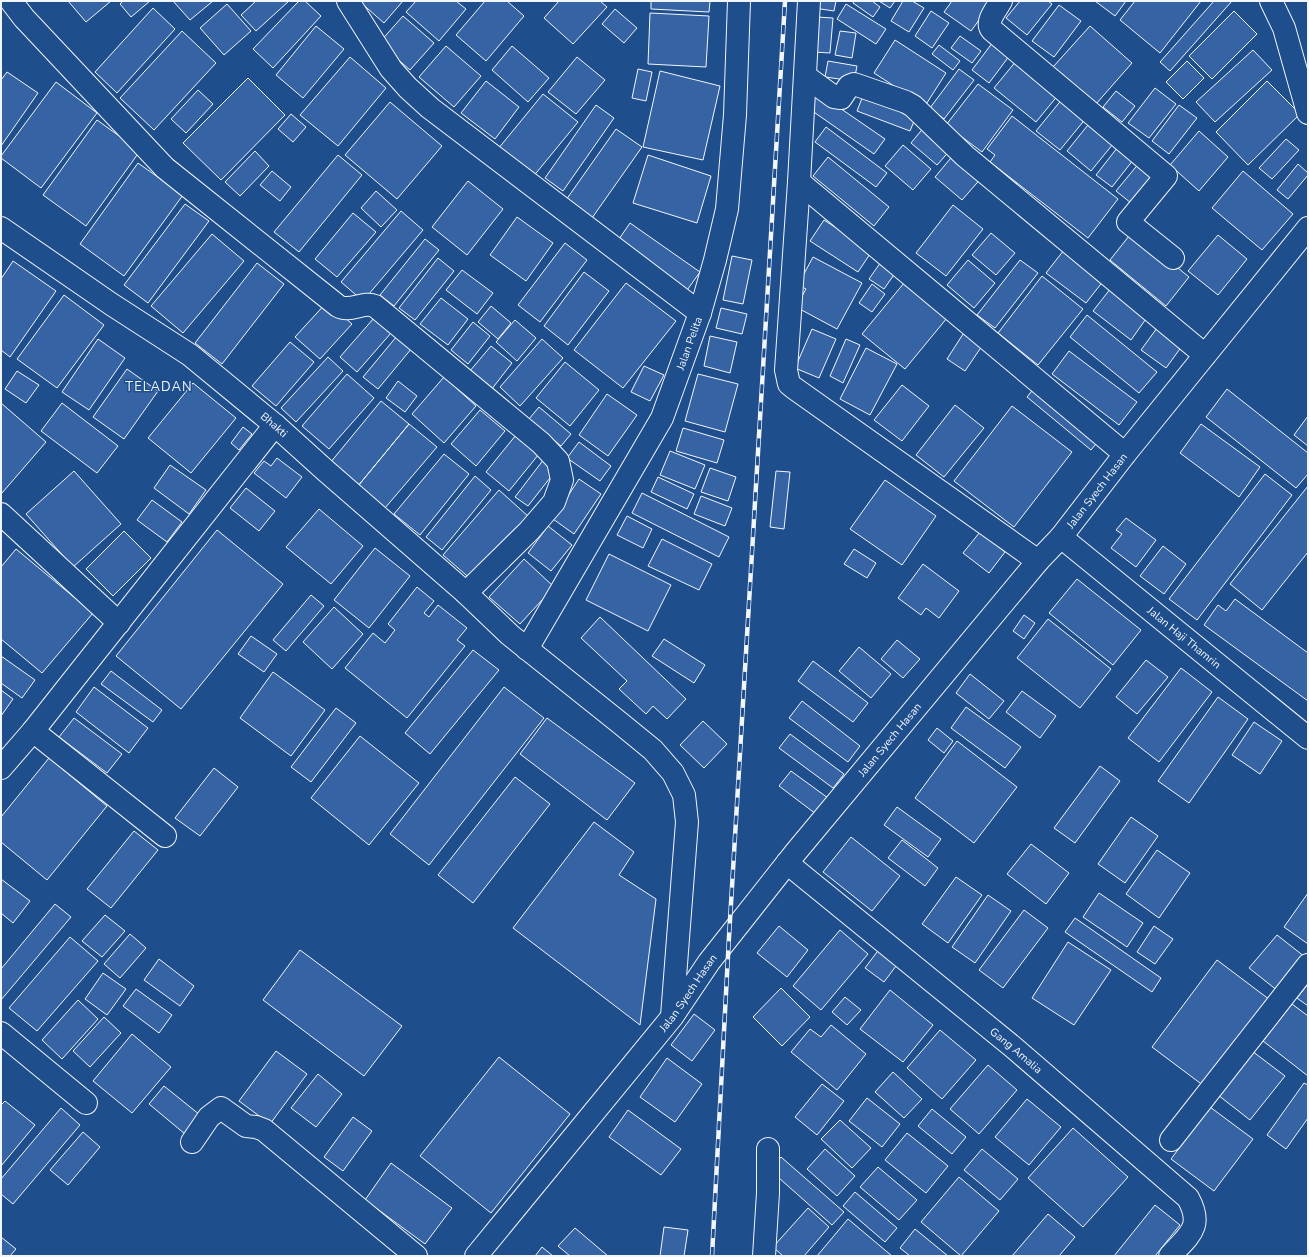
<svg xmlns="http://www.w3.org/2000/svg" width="1309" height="1257" viewBox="0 0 1309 1257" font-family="'Nunito Sans',sans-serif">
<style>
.building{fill:#3563a3;stroke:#f2f6ff}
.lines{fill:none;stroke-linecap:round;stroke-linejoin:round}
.street-casing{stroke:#f2f6ff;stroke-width:24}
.secondary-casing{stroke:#f2f6ff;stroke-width:24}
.street{stroke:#1f4e8c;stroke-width:22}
.secondary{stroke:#1f4e8c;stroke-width:22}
.rail-casing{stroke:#f2f6ff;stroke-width:4.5}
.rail{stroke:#1f4e8c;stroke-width:3;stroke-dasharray:9;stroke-linecap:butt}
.labels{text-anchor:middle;stroke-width:3;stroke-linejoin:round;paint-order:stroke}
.street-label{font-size:11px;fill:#f2f6ff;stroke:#1f4e8c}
.quarter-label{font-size:13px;letter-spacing:1px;fill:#f2f6ff;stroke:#1f4e8c}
</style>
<rect width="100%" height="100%" fill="#1f4e8c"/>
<path class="building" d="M68,1H111L86,22Z
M123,1H150L131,17L120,4Z
M173,1H213L190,20Z
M256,1H289L256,31L241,15Z
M299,1H305L321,16L273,68L253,49Z
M359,1H403L384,23Z
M416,1H456L466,9L439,41L406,12Z
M485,1H507L524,16L486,61L456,35Z
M559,1H600L607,7L573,44L544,18Z
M651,1H710L709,12L651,9Z
M815,1H836L834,11L814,8Z
M854,1H872L880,7L873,17L853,3Z
M879,1H895L890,8Z
M903,1H912L924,8L909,32L891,21Z
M952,1H993L971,31L944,12Z
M1020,1H1048L1052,4L1027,35L1006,18Z
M1095,1H1126L1115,16Z
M1135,1H1201L1160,53L1120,20Z
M1214,1H1232L1170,71L1160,62Z
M227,4L251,31L224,55L200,28Z
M846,4L886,29L876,44L837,19Z
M1059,5L1081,21L1054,57L1032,41Z
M153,8L175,29L117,93L95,72Z
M615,9L637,28L624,43L602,24Z
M931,11L949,23L932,48L915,36Z
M1234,11L1257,34L1212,79L1189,56Z
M650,13L709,16L706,67L648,64Z
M403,16L434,43L410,70L379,43Z
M817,17L833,18L830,53L814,52Z
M316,26L344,49L303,98L276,75Z
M1090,26L1132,63L1096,104L1053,67Z
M182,31L216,63L154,130L120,98Z
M840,31L856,33L852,58L835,55Z
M960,36L981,51L972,63L951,48Z
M895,40L946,73L925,106L874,73Z
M993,42L1010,55L989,83L972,70Z
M939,45L960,61L953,70L932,54Z
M446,46L481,76L454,107L419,77Z
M512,46L549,78L528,102L492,70Z
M1253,50L1272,70L1215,122L1196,102Z
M350,57L386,88L338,146L300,115Z
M577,57L605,80L576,114L548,92Z
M1017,60L1059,94L1036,122L994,88Z
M828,61L857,66L854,81L825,77Z
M1187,61L1204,78L1183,99L1166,82Z
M638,69L652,72L646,101L632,98Z
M959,69L974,80L944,119L930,108Z
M660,71L720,86L703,160L643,147Z
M7,72L38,93L1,146V80Z
M248,78L285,115L221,180L183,143Z
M486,81L519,107L495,139L461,113Z
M1267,81L1300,114L1248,165L1216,132Z
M56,82L97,113L41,188L1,158V156Z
M978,84L1013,110L982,152L946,125Z
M1155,88L1176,104L1149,138L1128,123Z
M198,90L213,104L186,133L171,119Z
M1116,91L1135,106L1122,122L1103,107Z
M818,93L885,139L874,154L808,108Z
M864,93L917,114L910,131L857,111Z
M543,94L578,122L532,178L498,149Z
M1063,98L1087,117L1060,150L1036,131Z
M390,102L442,146L397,199L345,155Z
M596,105L614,118L563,191L545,178Z
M1179,105L1197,118L1169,154L1152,141Z
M291,114L306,127L293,142L278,129Z
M1012,116L1118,199L1088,238L990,162L995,155L987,149Z
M97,120L140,151L86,226L43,195Z
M1092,120L1117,139L1091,171L1067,151Z
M925,126L952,148L937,165L911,143Z
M826,127L887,173L876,187L815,142Z
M616,129L642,147L592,218L566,200Z
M1199,131L1228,157L1199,191L1170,165Z
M1286,139L1299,150L1272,179L1259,168Z
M1121,143L1137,155L1112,187L1096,175Z
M903,145L931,169L913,190L885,166Z
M255,151L269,166L240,196L225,182Z
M955,153L983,176L962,200L935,177Z
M338,155L362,175L299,252L274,232Z
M648,155L711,176L697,223L633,203Z
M828,157L889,207L874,226L813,176Z
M1140,162L1159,178L1136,207L1116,191Z
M138,163L183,195L124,276L80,244Z
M1298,164L1308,173V175L1288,199L1277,190Z
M272,171L291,187L280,201L260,185Z
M1243,171L1293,214L1262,250L1212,208Z
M468,181L503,209L467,255L432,227Z
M376,191L397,210L381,227L361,208Z
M185,204L209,221L148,303L124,285Z
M953,205L983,229L946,276L916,253Z
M401,211L423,230L363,301L341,282Z
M353,213L376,232L337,277L315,259Z
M517,217L553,243L526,281L490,255Z
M824,220L872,251L858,272L810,241Z
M630,223L700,272L685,293L615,245Z
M1133,231L1189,277L1166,306L1110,260Z
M991,233L1015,253L996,275L972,255Z
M212,234L244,261L183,333L151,306Z
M1218,235L1247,259L1218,295L1188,271Z
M425,239L439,250L394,306L380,295Z
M565,243L587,260L540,322L518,305Z
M1064,250L1104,280L1086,303L1046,273Z
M732,256L752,260L743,304L723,300Z
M813,257L862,283L837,329L796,307L806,289L798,285Z
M438,258L454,271L415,320L399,308Z
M883,259L898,269L884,289L869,279Z
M968,260L995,283L974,308L947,285Z
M1020,260L1038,273L995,328L977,315Z
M13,261L56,291L10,357L1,350V279Z
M257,263L284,284L222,364L195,343Z
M462,270L493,293L477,314L446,290Z
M584,272L609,291L568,345L544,326Z
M1042,276L1083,309L1038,365L998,333Z
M626,283L676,321L623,388L574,350Z
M904,283L947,318L905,369L862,334Z
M872,284L885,294L872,312L859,303Z
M1111,288L1148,316L1131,340L1093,311Z
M64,295L104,325L57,388L17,359Z
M441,298L468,319L448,345L420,324Z
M327,302L352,324L320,359L295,337Z
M491,306L511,323L498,339L478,322Z
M721,308L747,314L742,334L716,328Z
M1087,315L1157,372L1139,393L1070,337Z
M374,318L391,333L357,372L340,357Z
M515,320L536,338L517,361L496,342Z
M473,322L490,336L468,364L451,350Z
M1157,328L1182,346L1166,368L1141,350Z
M812,329L836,339L819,378L795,368Z
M965,331L984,343L965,371L947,359Z
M397,336L412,348L378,389L363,377Z
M710,336L737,342L730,373L704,366Z
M98,339L125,358L89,410L62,392Z
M542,339L563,358L520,406L500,387Z
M846,339L860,345L843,383L830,376Z
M290,342L314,362L276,406L252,386Z
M491,346L512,363L491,390L469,372Z
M866,348L897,364L870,415L840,399Z
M1069,351L1137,402L1119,425L1052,374Z
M328,357L343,371L296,422L281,408Z
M565,362L599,390L570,426L536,398Z
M644,366L664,375L650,401L631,392Z
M127,369L158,391L124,439L93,417Z
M17,371L39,385L26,403L5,389Z
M347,374L374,398L329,449L302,426Z
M698,374L738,384L725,432L685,421Z
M444,377L476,406L444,443L412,414Z
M398,381L417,396L405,412L386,398Z
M193,383L236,418L191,473L148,438Z
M902,385L929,406L902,441L874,420Z
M1035,387L1100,439L1091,450L1027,397Z
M1227,389L1308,453V474L1296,488L1206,417Z
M607,394L637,415L608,456L579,435Z
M381,401L409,424L358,486L330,463Z
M1,403L46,442L2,493L1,492Z
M62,403L118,446L97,473L41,431Z
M955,405L984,428L944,477L916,455Z
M1012,406L1072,452L1014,527L954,481Z
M539,407L571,434L561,446L529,419Z
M480,410L505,431L476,466L451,444Z
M1308,416V446L1294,435Z
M409,424L437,447L385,508L358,486Z
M1201,424L1260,467L1239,497L1180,453Z
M243,427L252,434L239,450L231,443Z
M683,428L724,440L717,463L676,451Z
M516,435L539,454L509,491L486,472Z
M579,442L611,466L600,481L567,458Z
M670,451L705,465L695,489L660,475Z
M444,454L469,474L420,535L394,514Z
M277,458L302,477L286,498L254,473L264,461L271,466Z
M544,459L557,469L528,506L515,497Z
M170,465L206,490L189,514L154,488Z
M710,468L736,477L728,501L701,492Z
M74,471L121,524L73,567L26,514Z
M776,471L790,472L784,529L770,527Z
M1265,474L1292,495L1197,620L1169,599Z
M475,476L491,490L442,550L426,537Z
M658,477L694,494L687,509L651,492Z
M579,479L601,494L574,534L553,519Z
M885,480L936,516L902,565L850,529Z
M1308,486V552L1262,610L1230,584Z
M246,488L275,511L259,531L230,508Z
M499,490L529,517L473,581L443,555Z
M642,493L729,537L719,557L632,513Z
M701,496L732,508L725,526L694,514Z
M152,500L182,522L167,542L137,520Z
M319,509L363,546L331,584L286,547Z
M627,516L652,529L643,548L617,535Z
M1126,518L1156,540L1136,567L1111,548L1122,534L1116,530Z
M548,526L572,545L551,571L528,553Z
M217,530L283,584L181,709L116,656Z
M124,531L151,558L113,596L86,569Z
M980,532L1005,552L989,573L963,553Z
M662,539L712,564L699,590L648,566Z
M1163,546L1186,564L1164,594L1140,576Z
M375,548L410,576L369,628L334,600Z
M16,549L93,613L42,673L1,639V567Z
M854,549L876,563L867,578L844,564Z
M609,554L671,585L648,631L586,600Z
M524,559L554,587L520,624L489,597Z
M923,564L959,591L939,618L926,608L921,615L898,598Z
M1077,579L1141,630L1113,665L1049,613Z
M417,587L434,601L424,613L429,617L438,605L467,628L457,640L465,646L407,718L345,668L373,633L385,643L395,630L388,624Z
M311,595L324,606L286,651L273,640Z
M1235,599L1308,653V701L1204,625L1218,605L1226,611Z
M334,607L363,634L332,669L303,642Z
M1024,615L1035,623L1024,639L1013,631Z
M600,617L686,699L667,719L653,706L646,714L619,689L627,681L581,638Z
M1048,619L1111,669L1080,708L1017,658Z
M251,636L277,654L264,672L238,654Z
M664,639L705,665L694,683L652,656Z
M897,640L920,659L903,678L881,659Z
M859,647L891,674L871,698L839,671Z
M473,650L499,670L430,754L405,733Z
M1,656L35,680L22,698L1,683Z
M1146,660L1168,677L1137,714L1116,697Z
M813,661L868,703L853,722L798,681Z
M1181,668L1212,692L1159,762L1128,738Z
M111,671L162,710L153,722L101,684Z
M273,672L325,710L291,756L240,718Z
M970,674L1004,701L989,719L956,693Z
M94,687L148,728L129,753L76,712Z
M504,687L544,718L429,865L390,834Z
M1,690L13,699L1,716Z
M1022,691L1056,716L1040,738L1006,712Z
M1218,697L1248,719L1189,803L1158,781Z
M802,701L860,746L848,762L789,718Z
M966,707L1021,747L1005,768L951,728Z
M336,708L356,723L311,782L291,767Z
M74,718L122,754L107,773L59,737Z
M547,718L635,783L607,820L520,754Z
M703,721L727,744L704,768L680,745Z
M1254,722L1282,741L1260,774L1232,755Z
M937,728L953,741L944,753L928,740Z
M790,734L844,774L833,788L779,748Z
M360,736L419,783L369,845L311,798Z
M957,741L1017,787L974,843L915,798Z
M49,758L107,806L47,880L1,842V817Z
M1100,766L1120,781L1075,843L1054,828Z
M214,768L238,787L200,836L175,818Z
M791,771L828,798L816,814L779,786Z
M515,777L550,804L473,903L438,875Z
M897,807L941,839L928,857L884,825Z
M1131,817L1158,836L1125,883L1098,864Z
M594,822L634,852L619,875L656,899L640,1025L513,928Z
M134,831L158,850L111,908L87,889Z
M851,837L900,876L872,911L823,872Z
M902,840L938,868L925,886L888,858Z
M1031,844L1069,873L1046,904L1007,874Z
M1157,850L1190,873L1159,918L1126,894Z
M956,877L982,895L948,943L922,924Z
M1,879L30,901L13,923L1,913Z
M1099,893L1143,923L1127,947L1083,917Z
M1308,893V944L1284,927Z
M988,895L1011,911L975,963L952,947Z
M55,904L71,917L1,1000V969Z
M1024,910L1048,928L1003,988L979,970Z
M105,915L125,931L102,957L82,941Z
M1075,918L1161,978L1152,992L1065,932Z
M779,926L808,950L787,977L757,953Z
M1154,926L1173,939L1155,964L1137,952Z
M840,930L868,954L821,1010L793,986Z
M130,934L146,948L120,978L104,964Z
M1277,935L1305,957L1278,991L1249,968Z
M70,937L98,961L37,1031L9,1008Z
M1068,942L1111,970L1074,1025L1032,998Z
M880,948L899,962L884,982L865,968Z
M300,950L402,1026L364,1076L263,1000Z
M159,959L194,986L180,1006L144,980Z
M1217,960L1274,1003L1208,1089L1152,1047Z
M103,973L126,989L107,1015L85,999Z
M1308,984V1006L1297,998Z
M781,988L810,1017L782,1046L753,1017Z
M136,989L172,1015L159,1033L123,1006Z
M890,990L933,1025L903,1062L860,1029Z
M845,997L861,1010L847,1025L832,1012Z
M78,1000L98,1019L62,1059L42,1040Z
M1292,1004L1308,1016V1076L1263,1041Z
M694,1014L715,1030L692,1061L671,1045Z
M104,1017L121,1033L90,1067L73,1051Z
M831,1025L866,1054L837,1090L791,1052L810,1029L821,1037Z
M940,1030L976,1060L942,1099L907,1068Z
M132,1034L171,1067L132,1113L93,1081Z
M276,1051L307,1074L270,1124L239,1101Z
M1252,1051L1285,1076L1250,1120L1218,1095Z
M499,1057L570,1114L491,1213L420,1156Z
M667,1058L702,1084L675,1122L640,1097Z
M988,1065L1017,1090L979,1134L950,1109Z
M893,1072L922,1099L904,1118L875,1092Z
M318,1074L342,1094L316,1127L291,1108Z
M1304,1083L1308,1085V1118L1286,1149L1267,1135Z
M822,1084L844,1101L817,1135L795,1117Z
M164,1086L200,1115L185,1134L149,1104Z
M867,1098L900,1124L882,1147L849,1121Z
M1027,1099L1061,1127L1029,1165L995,1137Z
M5,1101L35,1125L1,1166V1105Z
M1210,1107L1253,1139L1214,1191L1171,1159Z
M61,1108L80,1125L13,1204L1,1194V1179Z
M932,1109L966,1137L952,1154L918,1126Z
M628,1110L681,1149L661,1175L609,1137Z
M353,1117L372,1131L343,1171L324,1157Z
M840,1120L871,1148L852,1168L821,1139Z
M1073,1128L1128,1177L1083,1227L1028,1178Z
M83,1132L100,1147L68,1185L50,1170Z
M907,1133L948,1166L926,1193L885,1160Z
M825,1149L855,1176L837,1196L807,1169Z
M982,1149L1018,1179L1000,1200L964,1170Z
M781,1157L844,1212L832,1225L770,1170Z
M391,1163L452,1208L425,1244L365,1200Z
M878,1167L917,1200L899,1220L860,1187Z
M959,1177L999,1211L961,1256L921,1222Z
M855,1192L897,1228L885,1242L843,1206Z
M1155,1205L1180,1225L1155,1256H1114Z
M808,1208L829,1227L804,1256H783L773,1247Z
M1048,1214L1075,1237L1059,1256H1012Z
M848,1219L892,1256H817Z
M664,1227L688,1230L684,1256H660Z
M575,1228L608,1256H570L558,1246Z
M915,1229L948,1256H910L900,1248Z
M1,1237L16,1249L10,1256H1Z
M542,1247L553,1256H535Z"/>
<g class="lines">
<g class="street-casing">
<g id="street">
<path d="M11,1L24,18L165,168L338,306C350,313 363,301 375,306L541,443L558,461L562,480L554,502L529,531L466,593"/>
<path d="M348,1L391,69L408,88L430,108L700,313"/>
<path d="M809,1L799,182L786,370L789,384L794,388L1038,561"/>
<path d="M1001,1C996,10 985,22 992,30L1166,176L1128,222L1173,258"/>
<path d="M805,76L834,97L841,98L849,86L854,84L906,102L913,106L965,156L1205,355"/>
<path d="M799,182L1125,454"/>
<path id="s1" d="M1,228L111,304L190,355L275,425L326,471L466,593L510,635L620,723L653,750L673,773L684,795L687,822L672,1016"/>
<path d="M1,514L119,623"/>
<path id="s2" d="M1061,537L1308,738"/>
<path id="s3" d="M527,649L662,418L700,313L715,260L727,209L735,115L739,1"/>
<path d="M33,731L165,836"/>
<path d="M1,768L33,731L275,425"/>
<path id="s4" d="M787,863L1013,1047L1188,1198C1204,1227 1189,1235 1170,1256"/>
<path d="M1,1033L86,1103"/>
<path d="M1171,1140L1308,965"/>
<path d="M192,1142L209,1117L221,1108L246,1126L256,1127L264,1130L416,1256"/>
<path id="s5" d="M476,1256L672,1017L709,962L795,853L1038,561L1061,537L1125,454L1308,228"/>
<path d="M764,1256L768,1193V1149"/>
</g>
</g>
<g class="secondary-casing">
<path id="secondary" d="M1271,1L1284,28L1308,113"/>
</g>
<use href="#street" class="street"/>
<use href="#secondary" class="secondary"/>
<g class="rail-casing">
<path id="rail" d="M712,1256L729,937L785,1"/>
</g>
<use href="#rail" class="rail"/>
</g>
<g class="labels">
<g class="street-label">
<text dy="4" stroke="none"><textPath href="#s3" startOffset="347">Jalan Pelita</textPath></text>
<text dy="4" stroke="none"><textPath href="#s1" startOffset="337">Bhakti</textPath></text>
<text dy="4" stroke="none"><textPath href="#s5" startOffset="986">Jalan Syech Hasan</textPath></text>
<text dy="4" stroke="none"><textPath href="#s2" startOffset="159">Jalan Haji Thamrin</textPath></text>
<text dy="4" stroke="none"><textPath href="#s5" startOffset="662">Jalan Syech Hasan</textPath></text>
<text dy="4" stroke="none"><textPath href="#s5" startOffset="338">Jalan Syech Hasan</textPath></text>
<text dy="4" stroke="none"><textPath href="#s4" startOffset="296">Gang Amalia</textPath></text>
</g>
<g class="quarter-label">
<text x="159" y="391">TELADAN</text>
</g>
</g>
<rect width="1309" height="1257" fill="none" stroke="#f2f6ff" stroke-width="4"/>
</svg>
